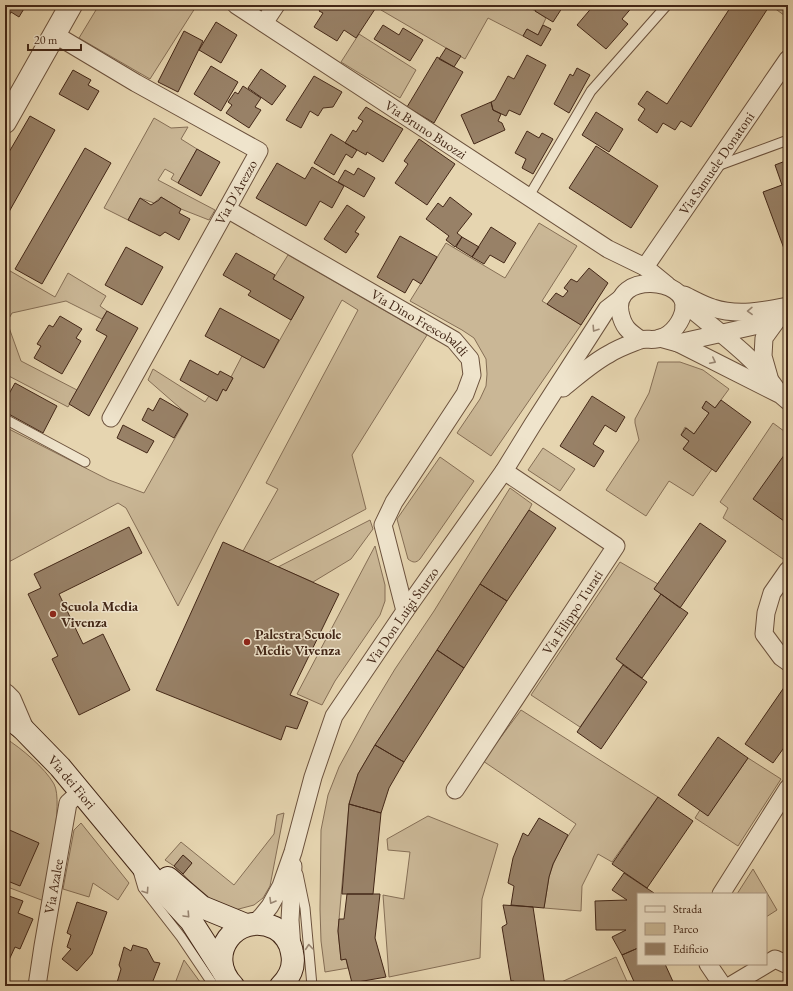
<svg xmlns="http://www.w3.org/2000/svg" width="793" height="991" viewBox="0 0 793 991" font-family="'EB Garamond',serif">
<style>
.green{fill:#cab796;stroke:#866f56}
.building{fill:#988167;stroke:#432717}
.lines{fill:none;stroke-linecap:round;stroke-linejoin:round}
.service-casing{stroke:#6c523d;stroke-width:11}
.minor-casing{stroke:#6c523d;stroke-width:19}
.tertiary-casing{stroke:#6c523d;stroke-width:24}
.secondary-casing{stroke:#432717;stroke-width:24}
.service{stroke:#efe4cc;stroke-width:9}
.minor{stroke:#efe4cc;stroke-width:17}
.tertiary{stroke:#efe4cc;stroke-width:22}
.secondary{stroke:#efe4cc;stroke-width:22}
.oneway{stroke:#998672}
.poi-dot{fill:#8f2418;stroke:#efe4cc;stroke-width:1.5}
.labels{text-anchor:middle;stroke-width:3;stroke-linejoin:round;paint-order:stroke}
.street-label{font-size:14px;fill:#432717;stroke:#efe4cc}
.poi-label{font-size:14px;font-weight:bold;fill:#432717;stroke:#efe4cc;text-anchor:start}
</style>
<rect width="100%" height="100%" fill="#e6d5b0"/>
<filter id="stains"><feTurbulence type="fractalNoise" baseFrequency=".005" numOctaves="4"/><feColorMatrix values="0 0 0 0 .2 0 0 0 0 .09 0 0 0 0 .02 0 0 0 .5 -.17"/></filter>
<radialGradient id="worn" r=".72"><stop offset=".6" stop-color="#630" stop-opacity="0"/><stop offset="1" stop-color="#630" stop-opacity=".3"/></radialGradient>
<path class="green" d="M99,5H197L150,79L79,38Z
M385,5H530L529,7L546,18L538,35L527,29L523,36L488,18L465,59L381,10Z
M770,5H788V18Z
M359,34L416,70L400,98L341,62Z
M154,118L171,128L188,127L181,139L197,149L178,183L171,179L174,174L165,169L158,180L215,210L209,220L181,209L161,197L154,203L140,198L128,220L104,208Z
M539,223L577,246L542,301L581,325L491,456L457,433L480,399L486,386L487,374L486,359L474,338L462,330L410,301L446,243L505,278Z
M288,255L427,335L352,455L366,509L267,562L243,551L278,489L266,483L358,310L342,300L218,528L178,606L126,508L118,503L5,564V427L109,480L144,493L188,415L148,380L153,369L205,402L209,396L217,401L223,389L226,391L233,378L231,377L242,356L264,368L304,297L273,279Z
M5,268L55,297L68,273L106,296L100,306L107,311L102,319L66,301L12,313L7,322L21,361L77,390L68,407L5,374Z
M658,362H680L703,370L729,389L715,408L706,402L702,408L709,413L694,434L685,427L681,435L689,441L683,449L712,469L693,496L669,481L646,516L606,490L639,440L635,423V419L649,393Z
M773,423L788,434V552L783,559L723,518L728,508L720,502Z
M543,448L575,469L560,491L528,470Z
M440,457L474,481L420,559C416,563 413,563 408,559L397,519Z
M510,488L532,504L529,510L437,650L375,745L358,774L349,804L338,931L341,960L346,959L348,968L325,972L321,941L320,909L321,830L328,795L339,767L369,712L395,669L434,611Z
M370,520L373,529L351,559L313,582L278,567Z
M375,546L385,585V601L380,615L335,681L322,705L297,694Z
M620,562L658,584L654,589L661,594L616,659L623,665L580,727L531,695Z
M521,710L658,797L612,862L598,854L582,886L581,911L544,908C546,898 547,887 549,877C554,858 565,840 576,824L483,761Z
M5,738C21,748 45,768 54,784C64,802 47,878 44,901L5,886Z
M748,758L781,779L738,846L695,818L700,810L708,815Z
M284,813L270,886L263,898L254,905L235,910L214,903L194,886L183,874L192,863L183,855L174,866L165,860L181,842L234,885L274,834L277,815Z
M428,816L498,844L482,899L480,958L389,977L383,895L404,899L410,852L388,850L387,839Z
M81,823L129,883L118,900L93,883L89,897L63,889L74,830Z
M753,869L777,910L766,917V894H737Z
M616,957L629,986H558L557,984Z
M184,960L203,986H174Z"/>
<path class="building" d="M5,5H21L25,7L19,17L11,12L6,21L5,20Z
M323,5H374L377,6L356,38L344,30L337,41L314,27L323,13L319,11Z
M539,5H564L553,22L535,11Z
M594,5H634L622,19L628,24L606,49L577,25Z
M732,5H770L691,127L681,121L675,130L663,123L657,133L638,120L645,109L638,104L647,91L667,104Z
M216,22L237,35L221,63L199,50Z
M383,25L399,35L403,28L423,40L410,61L374,39Z
M543,25L551,29L541,46L523,36L527,29L538,35Z
M184,31L203,41L178,92L158,82Z
M446,48L461,56L454,67L439,59Z
M527,55L546,65L520,115L509,110L506,116L493,110L491,102L495,100L508,76L514,79Z
M437,57L463,72L434,123L407,107Z
M211,66L238,82L221,111L194,94Z
M577,68L590,75L569,113L554,104L570,74L573,76Z
M261,69L286,86L272,105L248,88Z
M73,70L91,80L88,85L99,91L88,110L59,94Z
M314,76L342,92L333,107L323,108L318,116L310,111L301,128L286,120Z
M243,86L261,98L255,107L261,110L249,128L226,113L232,105L228,102L235,92L238,94Z
M491,102L493,110L501,114L498,121L502,123L505,130L474,144L461,115Z
M366,107L403,129L383,162L367,152L366,155L345,143L353,130L356,132L363,121L358,118Z
M596,112L623,129L609,152L582,135Z
M30,116L55,130L5,219V159Z
M527,131L539,138L542,133L553,139L533,174L522,168L526,159L515,153Z
M331,134L357,150L352,158L346,154L334,175L314,163Z
M419,139L455,164L427,205L395,183L408,164L404,161Z
M596,146L658,186L631,228L569,188Z
M85,148L111,163L42,284L15,269Z
M197,149L220,162L201,196L178,183Z
M788,160V254H786L763,192L782,185L775,165Z
M277,163L305,179L312,167L344,186L332,208L320,201L306,226L256,198Z
M358,168L375,178L364,197L338,182L345,170L354,175Z
M161,197L181,209L179,213L190,219L179,240L165,232L160,236L128,220L140,198L151,205L159,200Z
M450,197L472,214L457,233L462,237L455,247L446,240L449,236L426,219L438,203L443,207Z
M347,205L365,217L355,232L359,234L346,253L324,239Z
M491,227L516,243L504,263L490,255L484,264L472,257Z
M400,236L437,257L421,284L413,279L405,293L377,277Z
M462,237L479,247L472,257L456,247Z
M126,247L163,267L142,305L105,285Z
M236,253L275,275L273,279L304,297L291,320L248,295L251,291L223,275Z
M589,268L608,283L581,325L547,304L556,293L563,297L568,291L564,288L571,279L577,282Z
M220,308L279,340L264,368L205,336Z
M107,311L138,328L89,416L69,404L107,336L96,330Z
M60,316L82,329L76,338L81,341L62,374L34,358L41,346L37,344L49,325L53,327Z
M190,360L218,375L220,371L233,378L226,391L223,389L217,401L180,380Z
M15,383L57,406L43,433L5,412V401Z
M592,396L625,417L616,432L605,425L593,444L604,451L594,467L560,446Z
M160,398L188,414L174,438L142,420L148,408L153,411Z
M721,400L751,422L716,472L683,449L689,441L681,435L686,428L694,434L709,413L702,408L706,401L715,408Z
M123,425L154,441L147,453L117,438Z
M787,451L788,516L784,521L753,499Z
M529,510L556,528L507,601L480,584Z
M700,523L726,541L680,608L654,589Z
M129,527L142,553L59,594L83,644L103,634L130,690L79,715L52,659L58,656L28,594L41,588L34,574Z
M223,542L339,594L290,695L308,702L297,729L286,726L281,740L156,690Z
M480,584L507,601L464,668L437,650Z
M661,594L688,613L642,678L616,659Z
M437,650L464,668L404,762L375,745Z
M623,665L647,682L601,749L577,732Z
M785,686L788,688V742L773,763L745,744Z
M718,737L748,758L708,816L678,795Z
M375,745L404,762L389,788L381,813L349,804L358,774Z
M658,797L693,821L647,888L612,864Z
M349,804L381,813L373,894H342Z
M539,818L568,835L553,864L549,877L544,908L511,905L514,886L508,883L513,858L523,833L528,836Z
M5,828L39,843L20,886L5,880Z
M183,855L192,863L183,874L174,866Z
M624,873L654,893L653,894H638V948L622,955L612,937L626,930H596L595,901L627,900L612,890Z
M347,894H380L375,938L386,977L352,983L346,959L341,960L338,931L339,919H344Z
M9,896L23,901L18,913L33,919L20,949L15,947L9,960L5,959V905Z
M77,902L107,912L92,954L77,971L62,959L71,949L67,947L71,935L67,933Z
M503,905L533,907L545,986H516L514,981H511L502,927L507,924Z
M133,945L147,949L154,962L160,963L151,986H116L121,969L119,965L124,947L131,951Z
M638,948V964H665L675,986H636L622,955Z"/>
<g class="lines">
<g class="service-casing">
<path id="service" d="M717,166L788,140
M529,196L591,91L667,5
M5,419L85,462
M138,871L143,888L181,937L214,986
M298,874L305,908L312,986"/>
</g>
<g class="minor-casing">
<g id="minor">
<path id="s1" d="M236,5L608,249L645,267L667,285"/>
<path d="M264,23L276,5"/>
<path d="M54,34L136,83L259,151L111,418"/>
<path id="s2" d="M227,209L454,340L470,359L472,375L465,394L394,502L383,525L405,611"/>
<path id="s3" d="M645,267L788,59"/>
<path d="M684,295C693,299 703,305 713,308C737,316 764,311 788,306"/>
<path d="M684,307L691,309C719,332 757,360 777,390"/>
<path d="M660,338L678,343L781,395L788,401"/>
<path d="M678,343L754,326L778,317"/>
<path d="M769,377L763,356L764,338L780,316"/>
<path d="M563,388C578,376 592,363 609,354C618,348 630,344 640,340C646,338 654,341 661,338C673,334 682,321 684,309C688,277 613,272 620,312C623,327 628,331 641,340"/>
<path d="M788,570L772,593L766,613L764,634L781,657L788,662"/>
<path id="s4" d="M455,790L616,546L504,471"/>
<path d="M721,894L788,788"/>
<path id="s5" d="M255,923L262,916L270,906L281,886L293,852L313,777L334,716L405,611L504,471L533,424L607,309L620,299"/>
<path d="M292,948L290,920L293,866"/>
<path d="M708,964L723,986"/>
<path id="s6" d="M37,986L43,946L68,803L80,792"/>
<path d="M730,986L775,959L788,965"/>
</g>
</g>
<g class="tertiary-casing">
<path id="tertiary" d="M5,122L71,5
M5,695L10,700L22,728"/>
</g>
<g class="secondary-casing">
<g id="secondary">
<path id="s7" d="M5,715L22,728L60,767L157,884L191,921L223,971"/>
<path d="M168,878L202,907L246,925"/>
<path d="M233,986C203,955 236,910 275,928C284,933 291,943 292,953C295,966 290,977 281,986"/>
</g>
</g>
<use href="#service" class="service"/>
<use href="#minor" class="minor"/>
<use href="#tertiary" class="tertiary"/>
<use href="#secondary" class="secondary"/>
</g>
<defs><path id="oneway-chevron" d="M-2-3.5L2.5 0L-2 3.5" fill="none" stroke-width="1.6" stroke-linecap="round" stroke-linejoin="round"/></defs>
<g class="oneway">
<use href="#oneway-chevron" transform="translate(750 311) rotate(179)"/>
<use href="#oneway-chevron" transform="translate(595 329) rotate(123)"/>
<use href="#oneway-chevron" transform="translate(713 361) rotate(27)"/>
<use href="#oneway-chevron" transform="translate(146 891) rotate(56)"/>
<use href="#oneway-chevron" transform="translate(272 901) rotate(120)"/>
<use href="#oneway-chevron" transform="translate(187 915) rotate(47)"/>
<use href="#oneway-chevron" transform="translate(309 947) rotate(-95)"/>
</g>
<g class="poi-dot">
<circle cx="53" cy="614" r="4"/>
<circle cx="247" cy="642" r="4"/>
</g>
<g class="labels">
<g class="street-label">
<text dy="5" stroke="none"><textPath href="#s1" startOffset="227">Via Bruno Buozzi</textPath></text>
<text dy="5" stroke="none"><textPath href="#s3" startOffset="126">Via Samuele Donatoni</textPath></text>
<text transform="translate(236 192) rotate(-61)" y="5">Via D'Arezzo</text>
<text dy="5" stroke="none"><textPath href="#s2" startOffset="224">Via Dino Frescobaldi</textPath></text>
<text dy="5" stroke="none"><textPath href="#s4" startOffset="213">Via Filippo Turati</textPath></text>
<text dy="5" stroke="none"><textPath href="#s5" startOffset="345">Via Don Luigi Sturzo</textPath></text>
<text dy="5" stroke="none"><textPath href="#s7" startOffset="95">Via dei Fiori</textPath></text>
<text dy="5" stroke="none"><textPath href="#s6" startOffset="101">Via Azalee</textPath></text>
</g>
<g class="poi-label">
<text x="61" y="611">Scuola Media<tspan x="61" dy="16">Vivenza</tspan></text>
<text x="255" y="639">Palestra Scuole<tspan x="255" dy="16">Medie Vivenza</tspan></text>
</g>
</g>
<rect width="793" height="991" fill="none" stroke="#e6d5b0" stroke-width="20"/>
<rect x="6" y="6" width="781" height="979" fill="none" stroke="#432717" stroke-width="2"/>
<rect x="10" y="10" width="773" height="971" fill="none" stroke="#432717"/>
<rect x="637" y="893" width="130" height="72" fill="#efe4cc" stroke="#aa9884"/>
<rect x="645" y="906" width="20" height="6" fill="#efe4cc" stroke="#aa9884"/>
<text x="673" y="913" font-size="12" fill="#432717">Strada</text>
<rect x="645" y="923" width="20" height="12" fill="#cab796" stroke="#aa9884"/>
<text x="673" y="933" font-size="12" fill="#432717">Parco</text>
<rect x="645" y="943" width="20" height="12" fill="#988167" stroke="#aa9884"/>
<text x="673" y="953" font-size="12" fill="#432717">Edificio</text>
<path d="M28 44v6h53v-6" fill="none" stroke="#432717" stroke-width="2"/>
<text x="34" y="44" font-size="12" fill="#432717" stroke="#efe4cc" stroke-width="3" paint-order="stroke">20 m</text>
<rect width="100%" height="100%" filter="url(#stains)"/>
<rect width="100%" height="100%" fill="url(#worn)"/>
</svg>
